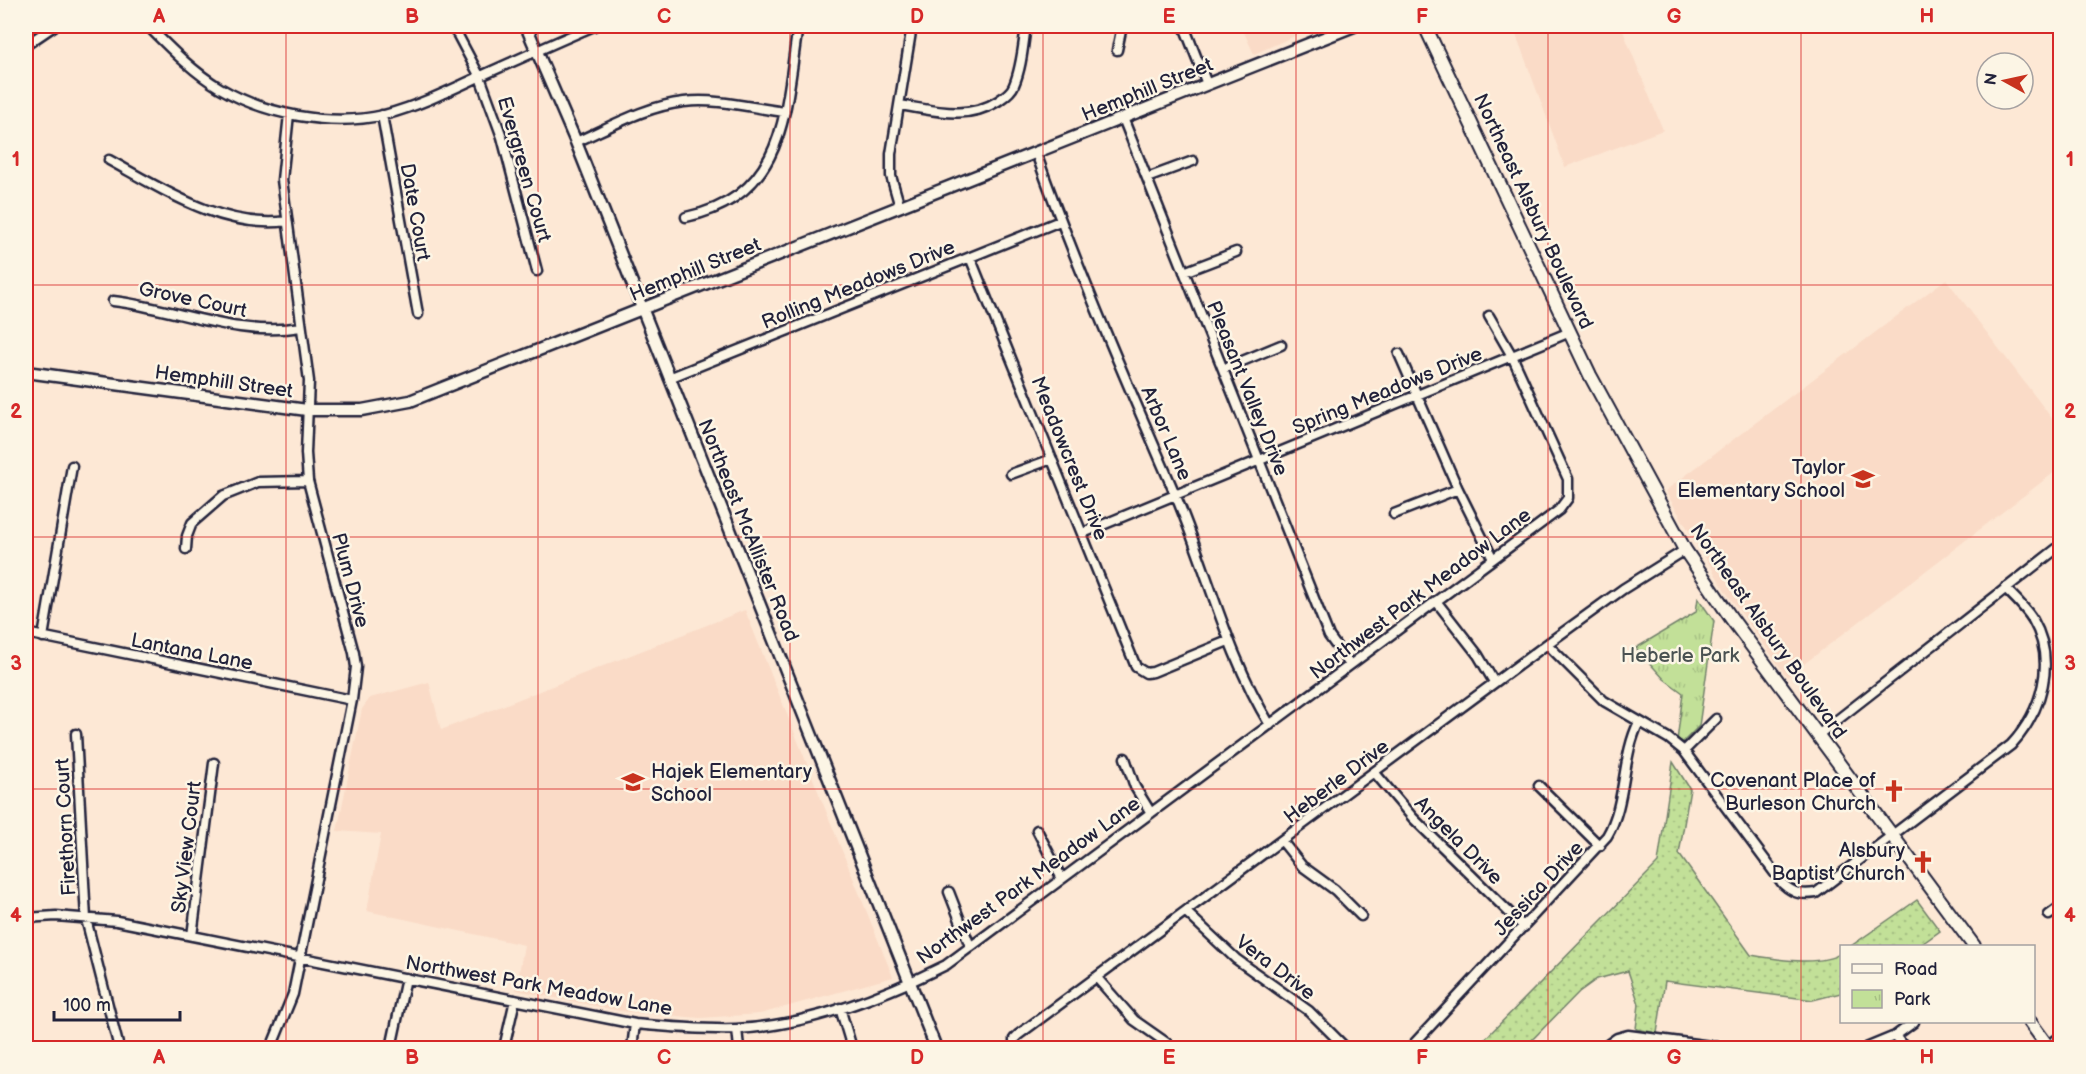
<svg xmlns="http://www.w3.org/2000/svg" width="2086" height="1074" viewBox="0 0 2086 1074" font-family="'Balsamiq Sans',sans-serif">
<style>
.built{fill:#fadbc7}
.grass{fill:url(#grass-dots);stroke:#72816a;stroke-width:1.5}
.park{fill:url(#park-tufts);stroke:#72816a;stroke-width:1.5}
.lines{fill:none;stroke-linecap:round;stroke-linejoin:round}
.minor-casing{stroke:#22223b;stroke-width:13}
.tertiary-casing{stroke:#22223b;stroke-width:15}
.secondary-casing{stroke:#22223b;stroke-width:16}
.minor{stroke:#fcf5e5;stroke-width:8}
.tertiary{stroke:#fcf5e5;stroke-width:10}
.secondary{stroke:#fcf5e5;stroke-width:12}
.grid{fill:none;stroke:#d62828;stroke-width:1.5;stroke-opacity:0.55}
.labels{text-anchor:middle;stroke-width:5;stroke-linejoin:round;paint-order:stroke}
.street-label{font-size:20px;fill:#22223b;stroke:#fcf5e5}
.poi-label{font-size:20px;fill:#22223b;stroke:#fcf5e5;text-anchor:end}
.park-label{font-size:20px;fill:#4a5252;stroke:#fcf5e5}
.neatline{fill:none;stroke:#d62828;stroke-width:2}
.grid-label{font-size:20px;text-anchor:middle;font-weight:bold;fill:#d62828}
</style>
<defs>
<pattern id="grass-dots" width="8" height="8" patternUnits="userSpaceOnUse" patternTransform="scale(1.5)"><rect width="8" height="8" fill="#c2e098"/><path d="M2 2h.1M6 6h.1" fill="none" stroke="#a6c084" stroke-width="1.8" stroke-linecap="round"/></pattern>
<pattern id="park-tufts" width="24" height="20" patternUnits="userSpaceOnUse" patternTransform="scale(1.5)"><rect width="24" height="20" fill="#c2e098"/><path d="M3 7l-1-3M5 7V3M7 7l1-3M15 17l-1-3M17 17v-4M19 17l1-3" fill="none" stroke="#a6c084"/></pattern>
</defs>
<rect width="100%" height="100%" fill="#fde8d5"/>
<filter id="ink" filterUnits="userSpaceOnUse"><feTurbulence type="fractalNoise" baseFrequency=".0167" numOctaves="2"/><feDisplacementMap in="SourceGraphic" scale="12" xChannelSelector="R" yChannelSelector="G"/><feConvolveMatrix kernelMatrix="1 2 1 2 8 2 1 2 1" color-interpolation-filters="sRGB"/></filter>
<g filter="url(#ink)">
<path class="built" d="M1241,26H1317L1254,54Z
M1522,26H1621L1663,130L1565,167L1514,29Z
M1946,279L2060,429V468L1787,677L1726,592L1665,491Z
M745,610L893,977L760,1014L700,1018L620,1011L516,990L524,945L367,911L381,834L337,831L362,709L370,698L429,682L441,730Z"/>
<path class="grass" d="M1673,762L1690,789L1679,854L1751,955C1774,959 1821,967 1841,953V993L1813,1000L1665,981L1657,1033L1636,1029L1639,1004L1628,971L1597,979L1579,992L1524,1048H1476L1658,863Z
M1917,900L1940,931L1919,946H1851Z"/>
<path class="park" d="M1698,598L1714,621L1699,726L1682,743L1677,741L1683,693L1664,679L1636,648L1696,612Z"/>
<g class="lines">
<g class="minor-casing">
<path id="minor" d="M148,26C170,48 193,72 220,88C266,115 331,127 384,115C418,106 449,91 481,76C519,59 556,42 594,26
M453,26L480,77L502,137L537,271
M1184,26L1207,84
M26,45L54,26
M1117,50L1122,26
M899,105C933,110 967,121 998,101C1004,97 1012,91 1014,85C1022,66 1023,45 1026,26
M382,115L418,314
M1123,118L1329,636L1350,665
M576,142C610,127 646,106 684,102C717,98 752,108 785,112
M1036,153C1077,268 1126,381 1175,494C1208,571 1226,653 1270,725
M109,160C162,189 223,230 287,221
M1147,178L1193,161
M900,207L891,176V154L912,26
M686,217C787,196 785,110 798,26
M970,257L1136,667L1146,673L1153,672L1228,641
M1184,272L1236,252
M113,301C176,308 237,338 301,327
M1399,354L1458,489L1493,559
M1223,369L1281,345
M669,378L1060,221
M1011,474L1052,459
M1394,514L1458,489
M1083,533L1570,332
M186,549L187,536L192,523L223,496L258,482L308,481
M1436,601L1478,655L1494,682
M26,633L352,700
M43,637L72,466
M1547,644L1604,701L1668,738L1684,751L1783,884C1794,894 1802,895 1816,893L2011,745C2042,711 2057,662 2033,620C2026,608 2015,598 2005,588
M76,734L86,919L119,1048
M1818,735L2060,546
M1684,751L1716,719
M1125,758L1135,787L1151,813
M1375,773L1413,818L1524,927
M1539,786L1600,846
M1037,830L1062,879
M1282,841L1302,866L1335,890L1361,916
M949,892L970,946
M1186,912L1236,959L1309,1011L1346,1048
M2049,915L2060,907
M26,918L56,916L117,921L635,1024C668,1027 702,1030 736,1029C808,1026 882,997 946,965L1559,510L1568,498V479L1512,356L1489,316
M192,936L214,763
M1097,978L1134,1020L1174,1048
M840,1008L852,1048
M737,1029L739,1048
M1895,1036L1905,1048
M2048,1046L2060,1037
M271,1048L293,994L352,700L356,667L354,653L308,481L306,453L309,381L282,180L289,114
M391,1048L406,978
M504,1048L515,1000
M632,1048L635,1024
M1014,1048V1039L1018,1035L1547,644L1623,589L1685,550
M1410,1048L1607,836C1627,802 1621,758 1639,722
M1603,1048L1617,1038L1628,1035L1726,1048
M1866,1048L1895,1036L1914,1022"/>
</g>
<g class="tertiary-casing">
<path id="tertiary" d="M526,26L576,142L936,1048
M26,372L307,410H362L410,401L1354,26"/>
</g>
<g class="secondary-casing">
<path id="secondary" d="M1425,26L1590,375L1685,550L1731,618L1974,946
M2030,1022L2049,1048"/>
</g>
<use href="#minor" class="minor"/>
<use href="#tertiary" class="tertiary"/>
<use href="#secondary" class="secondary"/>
</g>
</g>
<path class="grid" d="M286,26V1048M538,26V1048M790,26V1048M1043,26V1048M1296,26V1048M1548,26V1048M1801,26V1048M26,285H2060M26,537H2060M26,789H2060"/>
<defs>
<g id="school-bare" transform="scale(1.8)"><path d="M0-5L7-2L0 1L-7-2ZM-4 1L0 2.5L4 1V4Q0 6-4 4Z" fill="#c8321e" stroke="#fcf5e5" stroke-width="2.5" paint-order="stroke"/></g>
<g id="church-bare" transform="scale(1.8)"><path d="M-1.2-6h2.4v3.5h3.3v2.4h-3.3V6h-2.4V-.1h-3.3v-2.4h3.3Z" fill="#c8321e" stroke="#fcf5e5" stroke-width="2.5" paint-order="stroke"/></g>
</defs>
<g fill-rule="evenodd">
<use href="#school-bare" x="1863" y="479"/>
<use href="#school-bare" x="633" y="782"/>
<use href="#church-bare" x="1894" y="791"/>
<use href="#church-bare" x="1923" y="862"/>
</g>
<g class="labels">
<g class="street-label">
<text transform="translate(1147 89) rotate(-22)" y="7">Hemphill Street</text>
<text transform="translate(525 169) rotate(74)" y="7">Evergreen Court</text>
<text transform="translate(1534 211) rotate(65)" y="7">Northeast Alsbury Boulevard</text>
<text transform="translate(416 212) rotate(80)" y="7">Date Court</text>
<text transform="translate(695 269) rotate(-22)" y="7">Hemphill Street</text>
<text transform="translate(858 284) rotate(-22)" y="7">Rolling Meadows Drive</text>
<text transform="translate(193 299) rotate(12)" y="7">Grove Court</text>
<text transform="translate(224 381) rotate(8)" y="7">Hemphill Street</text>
<text transform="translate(1248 388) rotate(68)" y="7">Pleasant Valley Drive</text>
<text transform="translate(1387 390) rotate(-22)" y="7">Spring Meadows Drive</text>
<text transform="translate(1167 433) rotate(67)" y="7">Arbor Lane</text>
<text transform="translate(1070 458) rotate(68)" y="7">Meadowcrest Drive</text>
<text transform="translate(749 530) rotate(68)" y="7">Northeast McAllister Road</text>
<text transform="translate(351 580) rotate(75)" y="7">Plum Drive</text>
<text transform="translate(1420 593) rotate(-37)" y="7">Northwest Park Meadow Lane</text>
<text transform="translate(1769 631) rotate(55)" y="7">Northeast Alsbury Boulevard</text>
<text transform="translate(192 651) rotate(11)" y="7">Lantana Lane</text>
<text transform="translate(1336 781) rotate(-37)" y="7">Heberle Drive</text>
<text transform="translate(65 827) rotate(-93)" y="7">Firethorn Court</text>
<text transform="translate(1459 840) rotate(45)" y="7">Angela Drive</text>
<text transform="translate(186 847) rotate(-83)" y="7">Sky View Court</text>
<text transform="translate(1028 880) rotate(-36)" y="7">Northwest Park Meadow Lane</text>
<text transform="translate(1538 888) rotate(-47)" y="7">Jessica Drive</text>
<text transform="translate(1276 967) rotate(37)" y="7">Vera Drive</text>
<text transform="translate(539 985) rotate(10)" y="7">Northwest Park Meadow Lane</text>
</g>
<g class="poi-label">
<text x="1845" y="474">Taylor<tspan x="1845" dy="23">Elementary School</tspan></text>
<text x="651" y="778" text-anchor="start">Hajek Elementary<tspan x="651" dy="23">School</tspan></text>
<text x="1876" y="787">Covenant Place of<tspan x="1876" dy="23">Burleson Church</tspan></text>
<text x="1905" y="857">Alsbury<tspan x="1905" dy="23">Baptist Church</tspan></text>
</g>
<g class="park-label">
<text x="1680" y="662">Heberle Park</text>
</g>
</g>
<rect width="2086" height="1074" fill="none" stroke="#fcf5e5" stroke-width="66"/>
<rect x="1840" y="945" width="195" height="78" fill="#fcf5e5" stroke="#a5a1a1" stroke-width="1.5"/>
<rect x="1852" y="964" width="30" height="9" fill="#fcf5e5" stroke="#a5a1a1" stroke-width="1.5"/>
<text x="1894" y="975" font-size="18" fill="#22223b">Road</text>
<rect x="1852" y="990" width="30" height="18" fill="url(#park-tufts)" stroke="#a5a1a1" stroke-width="1.5"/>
<text x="1894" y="1005" font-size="18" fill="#22223b">Park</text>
<g transform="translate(2005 81) rotate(278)"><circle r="28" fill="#fcf5e5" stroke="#a5a1a1" stroke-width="1.5"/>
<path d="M0-4.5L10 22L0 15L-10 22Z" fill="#c8321e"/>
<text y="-9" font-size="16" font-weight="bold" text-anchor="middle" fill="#22223b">N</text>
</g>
<path d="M54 1011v9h126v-9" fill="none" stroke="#22223b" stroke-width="3"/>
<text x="63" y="1011" font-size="18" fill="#22223b" stroke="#fcf5e5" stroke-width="4.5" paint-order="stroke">100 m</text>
<rect x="33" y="33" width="2020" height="1008" class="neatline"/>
<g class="grid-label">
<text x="159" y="23">A</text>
<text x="412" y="23">B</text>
<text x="664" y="23">C</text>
<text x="917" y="23">D</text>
<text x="1169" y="23">E</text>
<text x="1422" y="23">F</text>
<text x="1674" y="23">G</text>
<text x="1927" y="23">H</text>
<text x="16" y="166">1</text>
<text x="2070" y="166">1</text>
<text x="16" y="418">2</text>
<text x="2070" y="418">2</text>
<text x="16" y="670">3</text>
<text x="2070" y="670">3</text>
<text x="16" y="922">4</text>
<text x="2070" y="922">4</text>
<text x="159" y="1064">A</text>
<text x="412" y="1064">B</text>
<text x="664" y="1064">C</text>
<text x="917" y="1064">D</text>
<text x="1169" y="1064">E</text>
<text x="1422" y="1064">F</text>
<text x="1674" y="1064">G</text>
<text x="1927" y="1064">H</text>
</g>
</svg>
